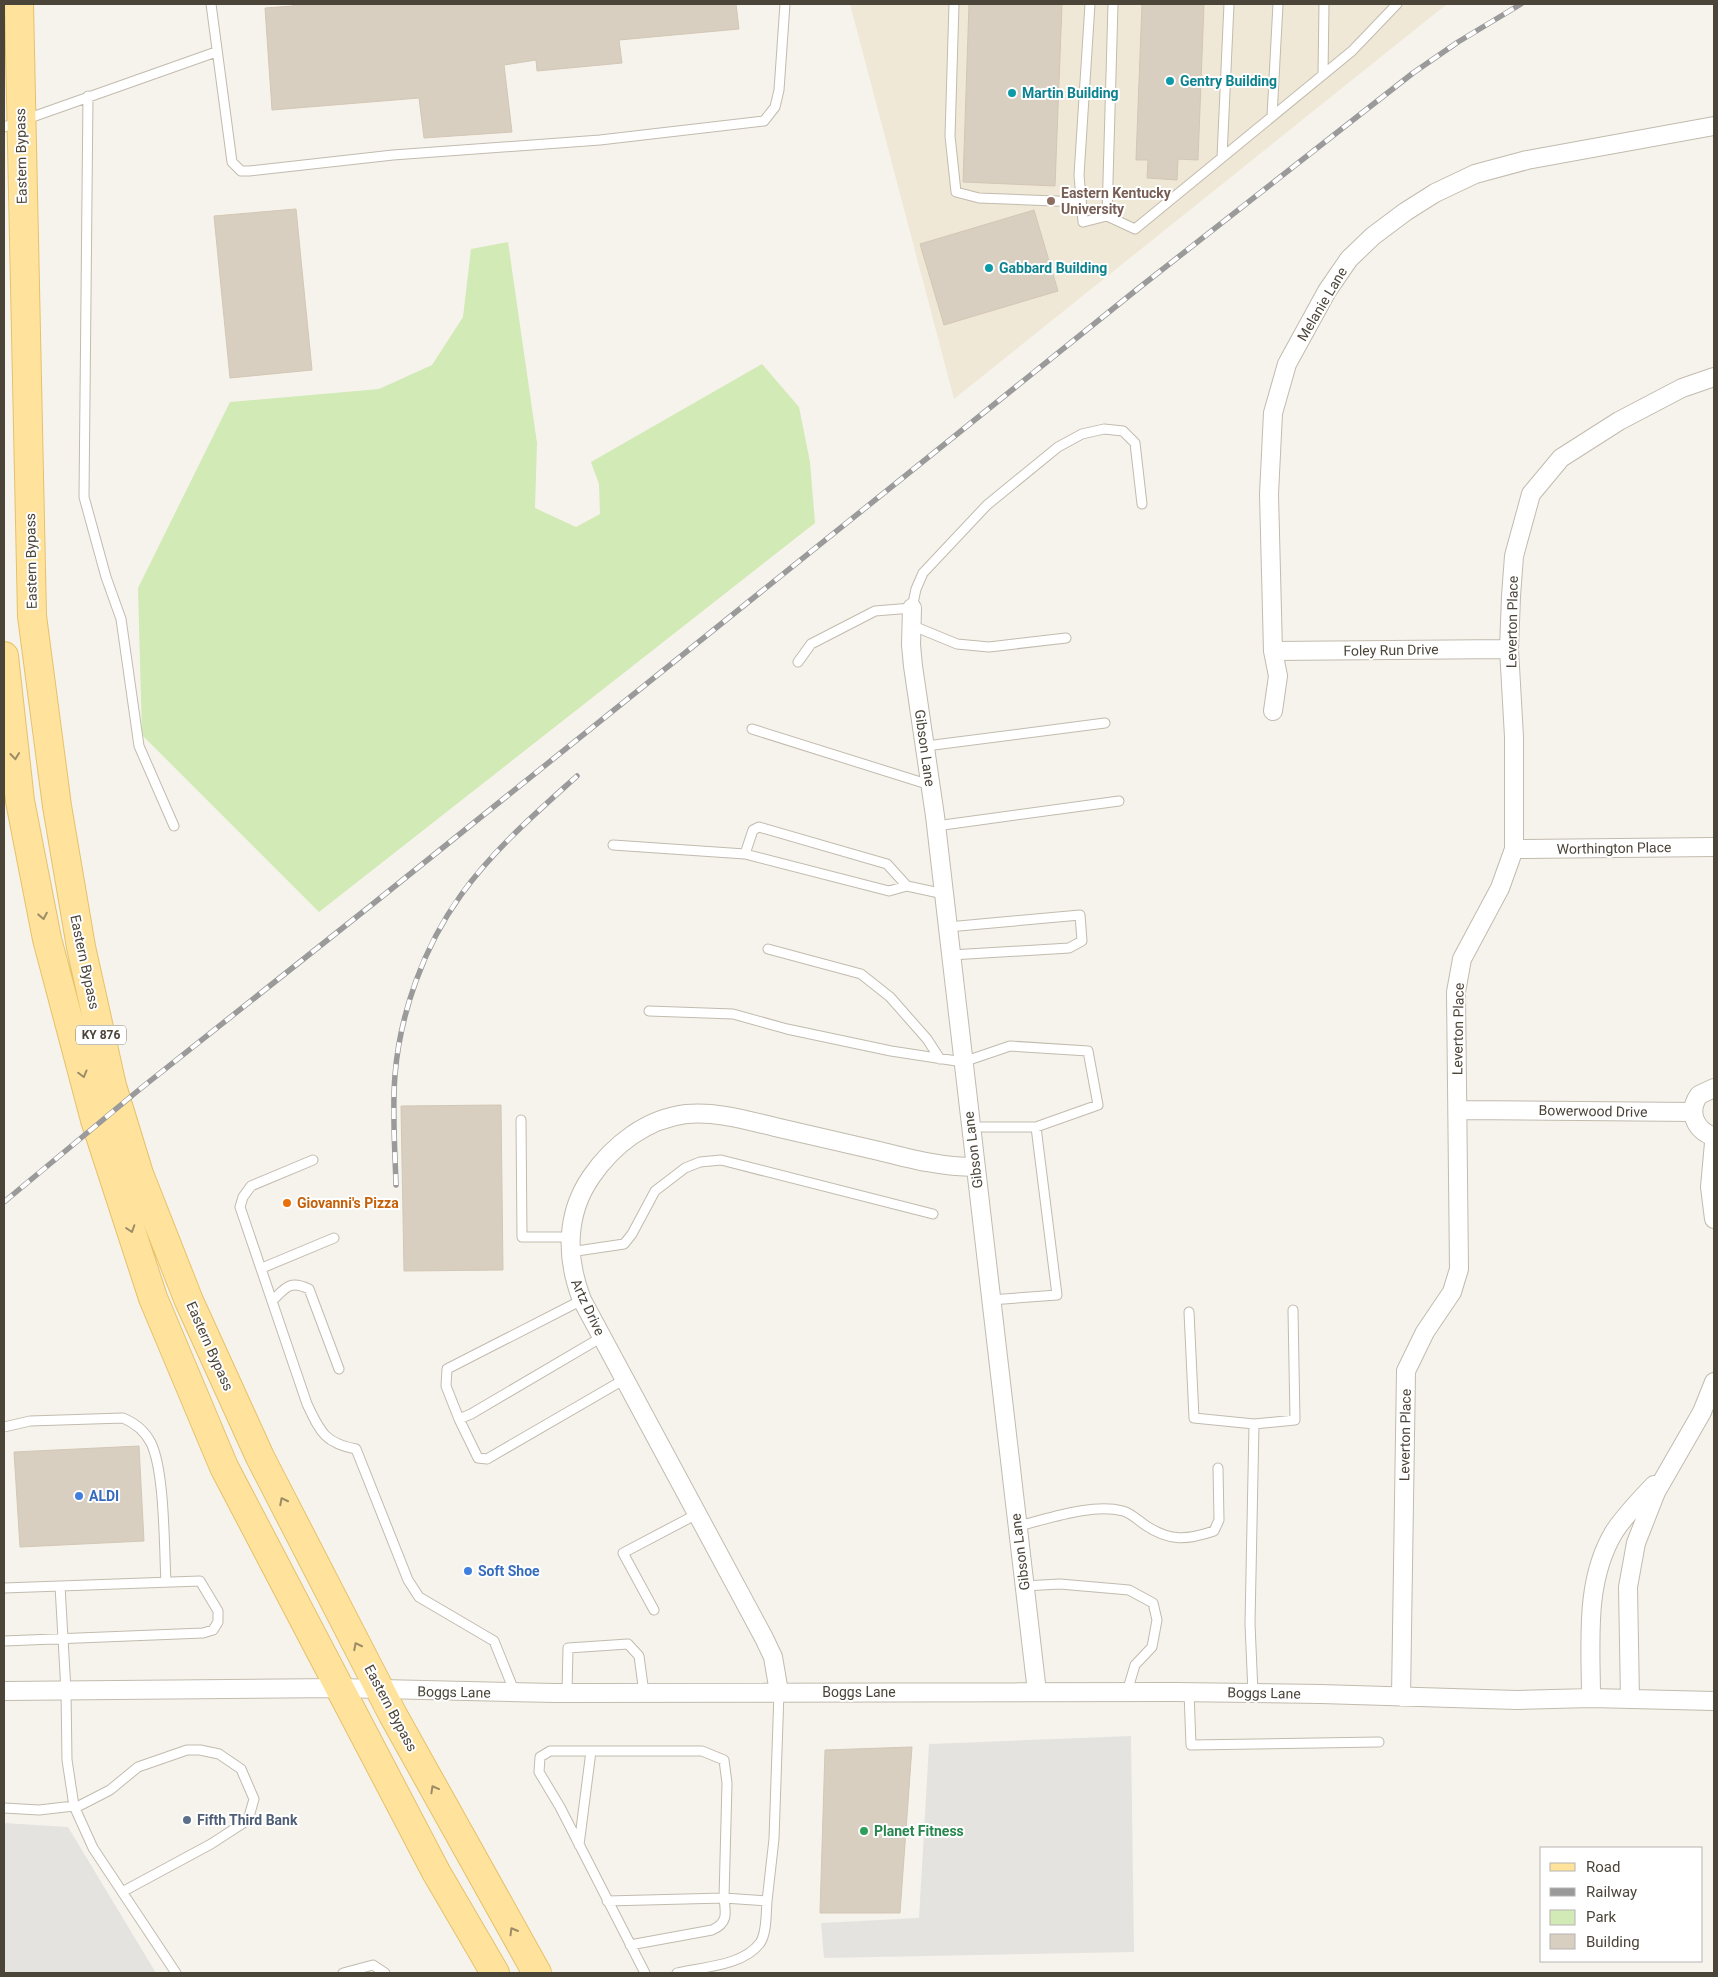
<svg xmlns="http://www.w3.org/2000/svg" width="1718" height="1977" viewBox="0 0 1718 1977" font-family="Roboto,sans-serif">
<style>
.education{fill:#efe8d6}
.green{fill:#d2eab5}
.parking{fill:#e5e3e0}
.building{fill:#d8cfc1;stroke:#d3c7b4}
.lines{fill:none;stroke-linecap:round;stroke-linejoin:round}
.lane-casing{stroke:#c2bbae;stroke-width:11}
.street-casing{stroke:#c2bbae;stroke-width:20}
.primary-casing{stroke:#e6c16a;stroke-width:30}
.lane{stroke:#fff;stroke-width:9}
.street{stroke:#fff;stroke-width:18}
.primary{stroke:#ffe39c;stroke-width:28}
.rail-casing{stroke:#9a9a9a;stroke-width:5.5}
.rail{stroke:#fff;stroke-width:4;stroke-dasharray:11;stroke-linecap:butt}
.oneway{stroke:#9c8c66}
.culture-dot{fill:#0f9aa8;stroke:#fff;stroke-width:2}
.education-dot{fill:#8d6e63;stroke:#fff;stroke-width:2}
.food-dot{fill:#e8710a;stroke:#fff;stroke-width:2}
.shop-dot{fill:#3f7fe0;stroke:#fff;stroke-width:2}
.service-dot{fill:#5c6f8a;stroke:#fff;stroke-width:2}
.leisure-dot{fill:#2e9e5b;stroke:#fff;stroke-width:2}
.labels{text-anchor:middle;stroke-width:4;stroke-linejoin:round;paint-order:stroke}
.shield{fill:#fff;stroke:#817c74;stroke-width:1}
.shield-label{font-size:12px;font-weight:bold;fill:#4b4439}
.culture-label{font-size:14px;font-weight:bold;fill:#0d838f;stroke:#fff;text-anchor:start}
.street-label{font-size:14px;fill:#4b4439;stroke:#fff}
.education-label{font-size:14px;font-weight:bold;fill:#785e54;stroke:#fff;text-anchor:start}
.food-label{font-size:14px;font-weight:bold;fill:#c56008;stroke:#fff;text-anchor:start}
.shop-label{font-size:14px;font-weight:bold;fill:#366cbe;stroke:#fff;text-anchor:start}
.service-label{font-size:14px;font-weight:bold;fill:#4e5e75;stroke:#fff;text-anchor:start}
.leisure-label{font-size:14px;font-weight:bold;fill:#27864d;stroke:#fff;text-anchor:start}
</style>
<rect width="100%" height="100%" fill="#f6f3ec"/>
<path class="education" d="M850,4H1447L954,399Z"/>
<path class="green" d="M508,242L537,443L535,508L576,527L600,514L599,484L591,462L762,364L799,407L810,462L815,523L319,912L142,735L138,588L230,402L379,389L432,365L463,317L471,249Z"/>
<path class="parking" d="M1131,1736L1134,1952L824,1958L821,1923L919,1918L929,1744Z
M4,1823L68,1827L156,1973H4Z"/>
<path class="building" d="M293,4H736L739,29L619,40L622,63L537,71L536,60L504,65L512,132L424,138L419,98L272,110L265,8L293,6Z
M969,4H1062L1055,186L963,182Z
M1142,4H1204L1198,160L1178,159L1177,180L1147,178L1148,160H1136Z
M296,209L312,370L230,378L214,216Z
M1034,210L1058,291L944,325L920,244Z
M501,1105L503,1270L404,1271L401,1106Z
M139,1446L144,1541L20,1547L14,1452Z
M912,1747L900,1913H820L825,1750Z"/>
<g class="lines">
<g class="lane-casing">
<path id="lane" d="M211,4L232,162L241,171H249L393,155L600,140L764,121L775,107L779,90L785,4
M954,4L950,136L956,192L979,198L1081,202
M1090,4L1079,175L1083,222L1107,216L1113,4
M1323,74L1324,4
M88,96L84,497L106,577L121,619L139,746L174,826
M1272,116L1278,4
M4,127L216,52
M1222,157L1229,4
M1107,216L1135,229L1352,51L1397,4
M911,625L957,644L989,647L1066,638
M798,662L811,644L875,611L912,608L916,589L923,573L987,505L1058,447L1082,434L1104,429L1123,431L1135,443L1142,504
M752,729L930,785
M926,746L1105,723
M936,826L1119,801
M613,845L745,854
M907,886L887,864L759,827L753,830L745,854L889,891L907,886L944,894
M948,927L1080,915L1082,941L1069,948L951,955
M768,949L861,974L890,997L927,1039L940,1059
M649,1011L733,1014L787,1029L891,1051L963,1062L1010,1046L1088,1051L1098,1105L1036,1127
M521,1120L522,1237H570
M971,1127H1036L1057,1295L990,1300
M313,1160L251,1186L243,1197L240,1207L307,1404C320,1431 324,1443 356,1449L408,1580L419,1597L494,1641L515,1693
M570,1252L624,1244L632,1234L655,1191L685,1168L700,1162L721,1160L933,1214
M262,1268L334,1238
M273,1300C286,1287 290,1280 309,1289L339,1369
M582,1300L447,1369L446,1386L459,1419L471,1414L602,1337
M1189,1312L1194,1418L1254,1424
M459,1419L478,1458L487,1459L625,1379
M4,1427L30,1421L123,1418C135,1423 145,1431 151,1443C165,1472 164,1548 166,1582
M1018,1526C1048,1519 1092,1503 1123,1511C1131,1513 1139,1521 1145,1525C1170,1542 1187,1540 1214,1531L1219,1520L1218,1468
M1024,1586L1060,1584L1129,1590L1153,1603L1157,1620L1152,1647L1135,1665L1127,1692
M4,1588L60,1586
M654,1610L623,1553L697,1514
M4,1641L203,1633L213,1630L218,1622V1611L200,1581L60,1586L66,1691L67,1760L74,1806L93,1848L176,1973
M1189,1692L1191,1745L1379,1742
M567,1693L568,1648L628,1644L639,1656L644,1693
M1253,1693L1250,1624L1254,1424L1295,1420L1293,1310
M4,1808L39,1810L74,1806
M75,1808L110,1790L138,1767L187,1750H200L219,1754L241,1769L254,1799L248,1820L211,1844L122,1892
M579,1845L591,1751
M607,1901L724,1898L727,1783L724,1760L702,1751H550L540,1757L539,1772L560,1807L645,1973
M767,1901L774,1839L779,1692
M630,1945L712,1930C728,1923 726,1914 724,1898L767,1901C766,1912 767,1933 760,1943C743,1966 702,1967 677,1973
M343,1973L373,1965L385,1973"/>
</g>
<g class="street-casing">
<path id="street" d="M912,608L911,645L913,666L935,816L1037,1692
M1273,651L1509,649
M1273,711L1278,676L1273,651L1269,494L1273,413L1287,364L1327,291L1349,259L1373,236L1405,212L1435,193L1475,174L1527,160L1714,126
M1514,849L1714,847
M1714,1088L1699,1095C1687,1112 1695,1130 1714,1137
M1458,1110L1693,1112
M1714,1143L1710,1187L1714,1219
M4,1691L338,1688L555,1693L1175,1692L1321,1694L1517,1700L1591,1698L1714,1701
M779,1692L773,1657L764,1638L582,1300C566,1259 565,1215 591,1177C613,1145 646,1119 686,1114C716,1111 746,1120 775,1127C810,1135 844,1143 879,1151C911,1159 942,1167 975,1167
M1401,1697L1406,1371L1425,1332L1452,1292L1459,1269L1456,992L1462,959L1500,888L1514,849V737L1509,649L1511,596L1514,556L1531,494L1561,458L1619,421L1682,388L1714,377
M1591,1698C1591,1643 1584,1582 1614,1532C1625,1515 1640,1500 1654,1485
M1630,1699L1628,1587L1636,1543L1656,1492L1702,1412L1714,1382"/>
</g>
<g class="primary-casing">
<path id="primary" d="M19,4L32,616L57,806L81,947L112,1086L139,1174L189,1301L260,1457L393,1715L537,1973
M4,656L20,801L47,939L95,1120L153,1298L224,1467L436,1872L495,1973"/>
</g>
<use href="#lane" class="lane"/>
<use href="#street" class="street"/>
<use href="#primary" class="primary"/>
<g class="rail-casing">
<path id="rail" d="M396,1185C395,1149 392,1112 395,1075C400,1013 424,946 461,895C493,850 536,813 577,776
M4,1202L140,1089L374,903L1140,287L1413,73L1458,42L1521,4"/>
</g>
<use href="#rail" class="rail"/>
</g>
<defs><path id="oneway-chevron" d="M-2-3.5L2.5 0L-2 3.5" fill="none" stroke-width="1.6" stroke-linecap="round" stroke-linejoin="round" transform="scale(1.25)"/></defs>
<g class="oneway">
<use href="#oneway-chevron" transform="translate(15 756) rotate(84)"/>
<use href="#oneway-chevron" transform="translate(43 916) rotate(79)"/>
<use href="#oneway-chevron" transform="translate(83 1074) rotate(75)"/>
<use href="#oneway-chevron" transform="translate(131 1229) rotate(72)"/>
<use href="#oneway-chevron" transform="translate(283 1501) rotate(-117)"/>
<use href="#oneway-chevron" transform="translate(357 1646) rotate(-117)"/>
<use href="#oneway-chevron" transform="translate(434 1789) rotate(-119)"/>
<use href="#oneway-chevron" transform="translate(513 1931) rotate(-120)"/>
</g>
<g class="culture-dot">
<circle cx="1170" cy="81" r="5"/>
<circle cx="1012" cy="93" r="5"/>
<circle cx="989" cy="268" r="5"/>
</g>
<circle class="education-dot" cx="1051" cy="201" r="5"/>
<circle class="food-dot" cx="287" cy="1203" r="5"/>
<g class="shop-dot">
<circle cx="79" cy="1496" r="5"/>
<circle cx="468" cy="1571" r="5"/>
</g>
<circle class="service-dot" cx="187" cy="1820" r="5"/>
<circle class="leisure-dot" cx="864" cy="1831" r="5"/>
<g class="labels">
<rect class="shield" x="76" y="1025.5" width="50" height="19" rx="4"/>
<g class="shield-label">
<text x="101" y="1039">KY 876</text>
</g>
<g class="culture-label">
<text x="1180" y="86">Gentry Building</text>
<text x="1022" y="98">Martin Building</text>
<text x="999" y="273">Gabbard Building</text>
</g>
<g class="street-label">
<text transform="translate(21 156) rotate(-91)" y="5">Eastern Bypass</text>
<text transform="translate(1322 304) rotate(-59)" y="5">Melanie Lane</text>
<text transform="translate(31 561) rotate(-91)" y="5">Eastern Bypass</text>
<text transform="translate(1512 622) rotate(-89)" y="5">Leverton Place</text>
<text transform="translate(1391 650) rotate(-1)" y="5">Foley Run Drive</text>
<text transform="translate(925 748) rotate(82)" y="5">Gibson Lane</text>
<text transform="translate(1614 848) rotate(-1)" y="5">Worthington Place</text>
<text transform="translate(85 962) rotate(78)" y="5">Eastern Bypass</text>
<text transform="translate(1458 1029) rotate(-89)" y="5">Leverton Place</text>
<text transform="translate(1593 1111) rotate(1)" y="5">Bowerwood Drive</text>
<text transform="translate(973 1150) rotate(-97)" y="5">Gibson Lane</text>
<text transform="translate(588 1307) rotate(65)" y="5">Artz Drive</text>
<text transform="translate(210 1346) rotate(66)" y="5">Eastern Bypass</text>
<text transform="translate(1405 1435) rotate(-89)" y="5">Leverton Place</text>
<text transform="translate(1020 1552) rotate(-97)" y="5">Gibson Lane</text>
<text transform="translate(454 1692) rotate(1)" y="5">Boggs Lane</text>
<text x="859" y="1697">Boggs Lane</text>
<text transform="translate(1264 1693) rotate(1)" y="5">Boggs Lane</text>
<text transform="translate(391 1708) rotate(62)" y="5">Eastern Bypass</text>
</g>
<g class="education-label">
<text x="1061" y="198">Eastern Kentucky<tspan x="1061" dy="16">University</tspan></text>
</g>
<g class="food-label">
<text x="297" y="1208">Giovanni's Pizza</text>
</g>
<g class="shop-label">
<text x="89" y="1501">ALDI</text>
<text x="478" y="1576">Soft Shoe</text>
</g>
<g class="service-label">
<text x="197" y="1825">Fifth Third Bank</text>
</g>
<g class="leisure-label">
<text x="874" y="1836">Planet Fitness</text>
</g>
</g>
<rect width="1718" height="1977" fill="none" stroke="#4b4439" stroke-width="10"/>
<rect x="1540" y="1847" width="162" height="115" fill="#ffffff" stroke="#b7b4b0"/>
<rect x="1550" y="1863" width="25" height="8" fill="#ffe39c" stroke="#b7b4b0"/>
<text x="1586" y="1872" font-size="15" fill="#4b4439">Road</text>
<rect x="1550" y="1888" width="25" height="8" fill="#9a9a9a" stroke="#b7b4b0"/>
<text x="1586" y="1897" font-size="15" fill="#4b4439">Railway</text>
<rect x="1550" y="1910" width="25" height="15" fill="#d2eab5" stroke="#b7b4b0"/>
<text x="1586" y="1922" font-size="15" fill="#4b4439">Park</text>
<rect x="1550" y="1934" width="25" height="15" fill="#d8cfc1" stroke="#b7b4b0"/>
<text x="1586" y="1947" font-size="15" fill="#4b4439">Building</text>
</svg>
